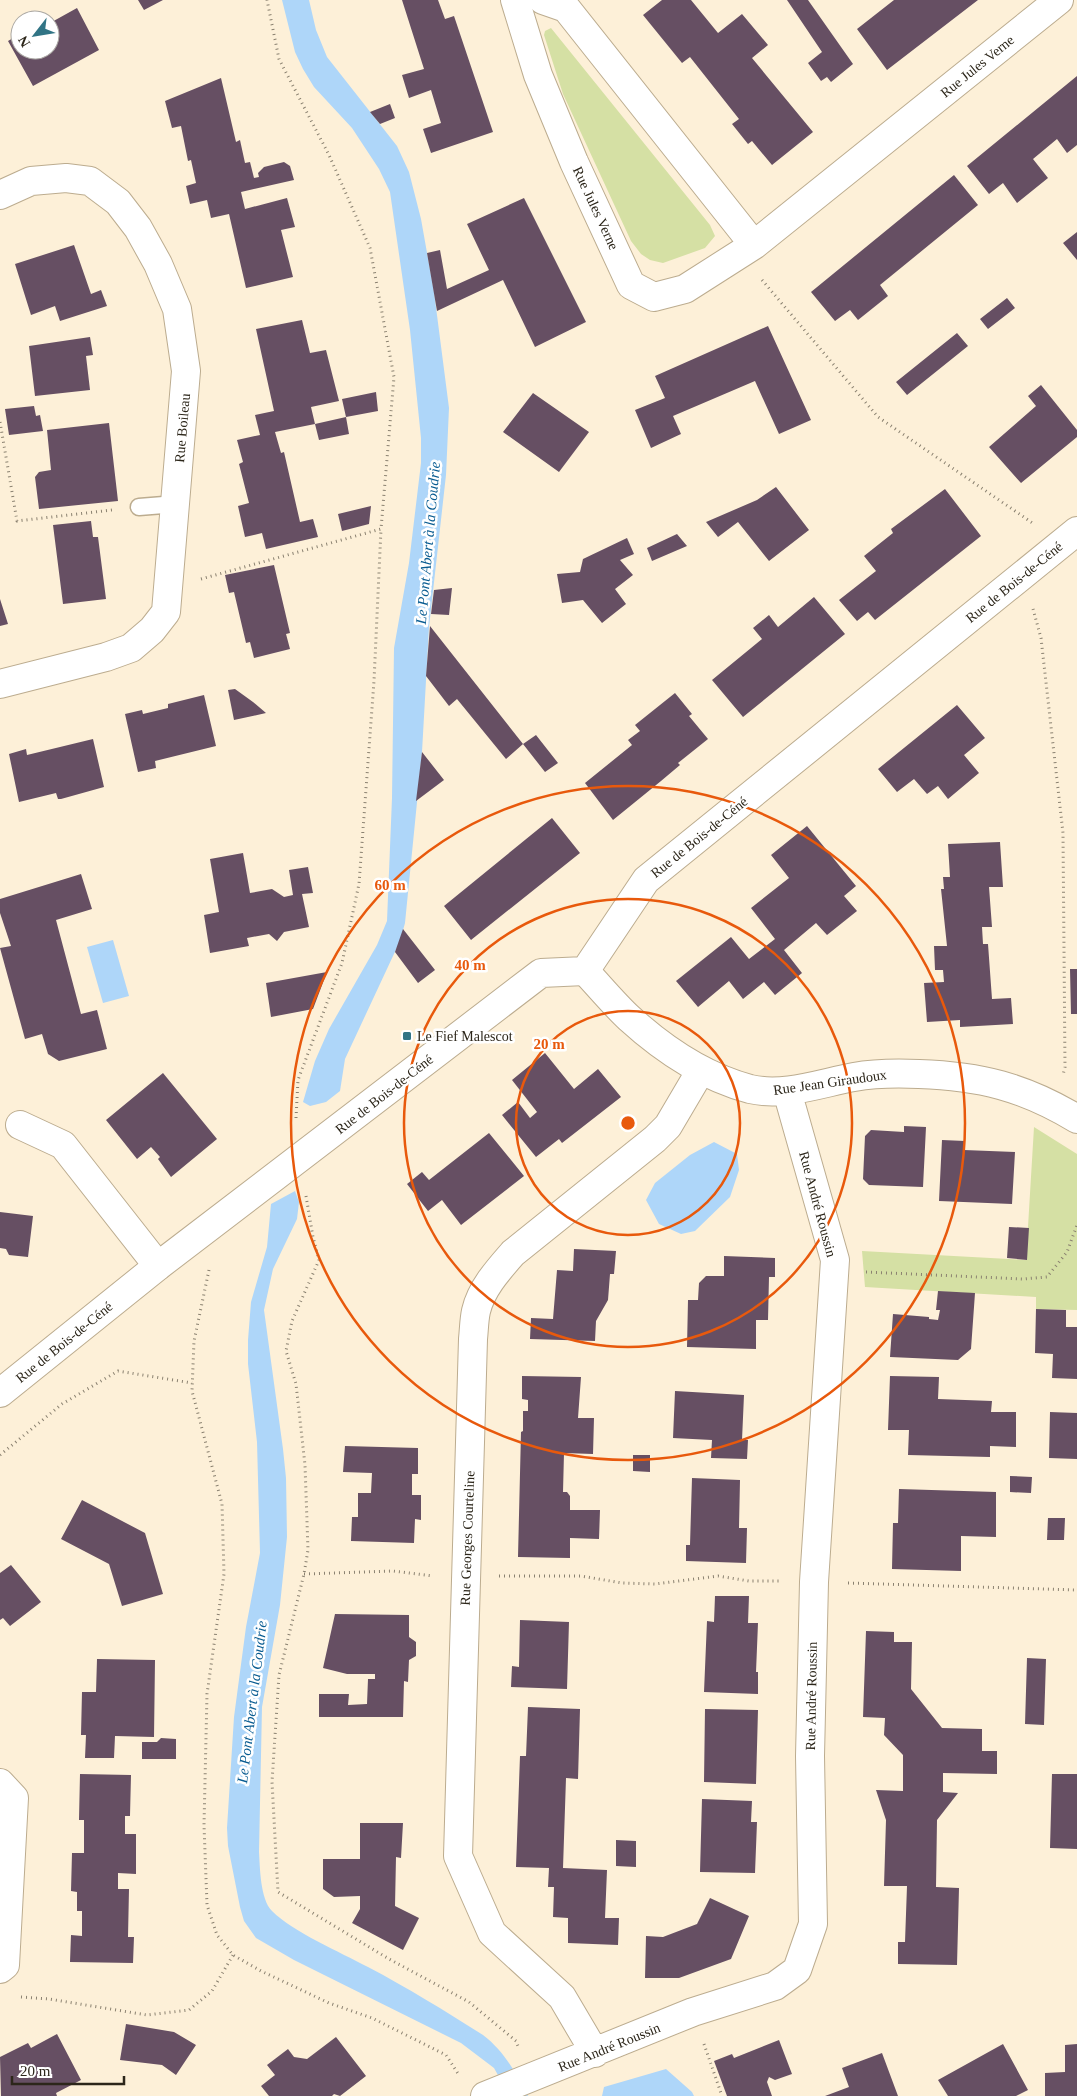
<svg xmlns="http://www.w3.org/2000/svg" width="1077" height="2096" viewBox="0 0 1077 2096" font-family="Georgia,serif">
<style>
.green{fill:#d5e0a4}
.water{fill:#aed6f9}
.building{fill:#664f63}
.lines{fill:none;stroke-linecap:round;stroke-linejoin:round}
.service-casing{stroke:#bcac8f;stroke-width:19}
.minor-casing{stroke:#bcac8f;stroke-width:30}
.tertiary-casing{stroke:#bcac8f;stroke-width:30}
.path{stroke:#8a8170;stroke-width:3;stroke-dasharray:1 4;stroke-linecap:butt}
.service{stroke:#fff;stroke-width:16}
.minor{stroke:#fff;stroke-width:28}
.tertiary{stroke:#fff;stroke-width:28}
.ring{fill:none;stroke:#e8590c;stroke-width:2.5}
.poi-dot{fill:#317485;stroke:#fff;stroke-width:2}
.labels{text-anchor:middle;stroke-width:5;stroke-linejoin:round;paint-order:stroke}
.street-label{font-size:14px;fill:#2c261a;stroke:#fff}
.poi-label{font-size:14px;fill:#2c261a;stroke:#fff;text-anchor:start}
.water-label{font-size:15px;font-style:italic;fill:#095c91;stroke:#fff}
.centre{fill:#e8590c;stroke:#fff;stroke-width:2.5}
.ring-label{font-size:15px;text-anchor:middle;font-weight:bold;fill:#e8590c;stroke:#fff;stroke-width:5;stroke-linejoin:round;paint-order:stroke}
</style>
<rect width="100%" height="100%" fill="#fdf0d8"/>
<path class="green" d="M551,28L710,225L715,236L705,248L663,263L650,260L641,254L631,241L563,94L544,35L545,31Z
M1034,1127L1077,1154V1310L1036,1309V1297L865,1287L862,1251L1026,1260Z"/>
<path class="water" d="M282,0H309L316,30L327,57L397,146L409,172L421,219L434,292L449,408L446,475L429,627L422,752L405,923L400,941L345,1059L340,1091L326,1102L310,1106L303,1102L315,1061L329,1029L377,945L387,921L392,798L394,648L409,563L421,463V438L410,330L390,192L379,169L352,128L314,87L303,69L295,52Z
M113,940L129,996L103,1003L87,947Z
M714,1142L737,1154L739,1170L730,1197L695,1231L681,1234L659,1224L646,1200L655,1183L690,1155Z
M295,1191L299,1202L297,1219L273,1269L264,1310L283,1449L286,1478L287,1537L280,1605L262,1707L259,1852C260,1867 260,1899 272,1911C293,1932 340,1952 368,1967C408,1988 445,2011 483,2035C504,2051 516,2073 528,2096H505L499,2077L494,2068L461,2043L294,1960L256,1938L244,1921L240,1907L228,1846L227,1828L234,1717L246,1627L260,1553L257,1442L248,1364V1340L251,1302L267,1247L271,1204Z
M666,2069L692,2092L694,2096H602L604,2087Z"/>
<path class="building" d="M138,0H163L144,10Z
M402,0H438L445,19L454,16L493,132L431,153L423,129L441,123L431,90L409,98L402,75L424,69Z
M662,0H691L718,33L742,14L768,45L752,58L813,132L772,165L752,141L748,144L732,124L739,119L690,57L682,63L643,15Z
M787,0H808L853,64L831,82L827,77L821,81L808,63L822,52Z
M894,0H978L887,70L857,29Z
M77,8L99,50L33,86L8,41L20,34V50H50V23Z
M1077,76V145L1067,153L1057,139L1033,159L1048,178L1017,203L1003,183L989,194L967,166Z
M221,78L236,142L240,140L245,163L250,162L254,178L259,177L258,173L264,167L284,162L290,166L294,180L241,192L245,209L287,198L295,227L281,230L293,277L246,288L229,214L211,218L207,200L190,204L186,186L196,183L191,160L188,161L181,126L172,128L165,101Z
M390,104L395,118L380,124L370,112Z
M954,175L978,205L880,285L888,296L858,320L850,310L835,321L811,292Z
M524,198L586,322L535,347L503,280L437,311L427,253L440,250L447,289L489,270L467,224Z
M1077,232V260L1063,243Z
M74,245L91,294L101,290L107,306L60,321L55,306L31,315L15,264Z
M1007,298L1015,308L988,329L980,319Z
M302,320L310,353L326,350L339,401L311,407L315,424L275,432L281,453L284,452L300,522L313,519L318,537L266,549L262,533L245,537L238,506L249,503L239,464L243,462L237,440L260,435L255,415L274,411L256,329Z
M768,326L811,420L779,434L755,381L673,416L681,434L651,448L635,410L665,398L655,376Z
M957,333L968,346L907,395L896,382Z
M90,337L93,355L86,356L90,390L35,396L29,346Z
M1041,385L1077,430V437L1021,483L989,447L1036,406L1028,396Z
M376,392L378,411L346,417L349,434L319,440L315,424L346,417L342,399Z
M533,393L589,432L559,472L503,432Z
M34,406L36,416L40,415L43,431L9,435L5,409Z
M109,423L118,501L39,509L35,477L39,472L51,470L47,430Z
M776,487L809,530L769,561L738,522L718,537L706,522L757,500Z
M945,489L981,536L875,620L868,612L857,621L839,600L876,571L864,556L893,533L891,529Z
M371,506L369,524L342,531L338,514Z
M91,521L93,537H98L106,599L63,604L53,525Z
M677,534L687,546L652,561L647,548Z
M627,538L634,554L620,560L633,575L615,589L626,604L602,623L583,600L562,603L557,574L580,572L583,559Z
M274,565L290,633L286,634L290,649L254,658L250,642L246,643L234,592L229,593L225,575Z
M452,588L449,615L431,614L434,590Z
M814,597L845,634L743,717L712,680L762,639L753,628L769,615L778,627Z
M0,599L8,624L0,626Z
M430,626L523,744L536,735L558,763L545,772L523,744L506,759L457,699L449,706L426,676Z
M235,689L253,702L266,713L234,720L228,690Z
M675,693L692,714L689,716L708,739L678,763L680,765L661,781L613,820L585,783L632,745L628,740L640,731L635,725Z
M204,695L216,746L155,761L156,768L138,772L125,714L142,710L143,714L168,708V704Z
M957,705L985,738L964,755L979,773L948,799L938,786L927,794L914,779L897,792L878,769Z
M93,739L104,787L61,799H58L56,793L19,802L9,754L26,749L27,755Z
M422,752L444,780L416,801Z
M552,818L580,853L471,940L444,906Z
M807,826L856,886L844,896L857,911L827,935L816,923L784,950L802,973L775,995L764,982L743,999L729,981L698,1007L676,981L731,937L749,959L775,939L751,908L789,878L771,855Z
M1000,842L1003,887H989L992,927H982L983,944H988L992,999L1011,998L1013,1024L960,1027V1020L927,1022L924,983L944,982L943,970H935L934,946H947L941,889H944L943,877H950L948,844Z
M243,853L250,893L272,889L284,897L293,895L289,870L308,867L313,893L302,894L309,927L284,932L277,941L269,934L247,938L249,946L210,953L204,915L219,912L210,859Z
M81,874L92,909L56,920L81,1014L97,1010L107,1049L59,1061L48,1054L42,1034L25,1039L0,948L11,946L0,913V899Z
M403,929L435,970L418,983L395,952Z
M1070,969H1077V1014H1071Z
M327,972L313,1009L271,1017L266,983Z
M545,1053L574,1089L598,1069L621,1097L562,1143L559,1139L536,1157L502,1115L518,1102L530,1118L537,1112L512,1080Z
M163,1073L217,1139L171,1177L158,1159L160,1157L151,1147L137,1159L106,1120Z
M904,1126L926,1127L923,1187L869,1185L863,1179L865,1136L871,1130L904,1132Z
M489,1133L524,1176L461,1225L442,1200L428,1211L407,1184L422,1172L429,1180Z
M942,1140L965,1141L964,1150L1015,1152L1012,1204L939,1201Z
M0,1212L33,1216L28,1257L9,1255L6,1249L0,1248Z
M1009,1227L1029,1228L1027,1260L1007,1258Z
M574,1249L616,1251L614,1274H610L608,1300L596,1321L595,1341L530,1339L531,1318L553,1319L557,1270L573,1271Z
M724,1256L775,1258V1277H769L768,1320H756V1349L687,1347L688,1300H698L699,1283L706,1276H724Z
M938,1291L975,1293L971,1349L958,1360L890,1357L893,1314L929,1317V1319L938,1320L940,1310H936Z
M1036,1309L1066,1310V1327H1077V1379L1052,1378L1053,1354L1035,1353Z
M522,1376L581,1377L578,1418H594L593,1454L564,1453L563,1492H567L570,1496V1510H600L599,1539L570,1538V1558L518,1557L521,1432L523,1431V1411H528V1400L522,1399Z
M890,1376L939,1377L938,1399L992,1401L991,1412H1016V1447L990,1446V1457L908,1455L909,1430H888Z
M675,1391L744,1395L742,1440H748L747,1459L711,1458L712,1440L673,1438Z
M1050,1412L1077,1413V1459L1049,1458Z
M345,1446L418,1448V1474H412V1495H421V1520L415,1519L414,1543L351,1541L352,1517H358V1493H371L372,1473L343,1472Z
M633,1455H650V1472L633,1471Z
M1010,1476L1032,1477L1031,1493L1010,1492Z
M692,1478L740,1480L739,1528H747L746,1563L686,1561V1545H690Z
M899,1489L996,1492V1537L961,1536V1571L892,1569L893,1523H898Z
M82,1500L145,1533L163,1594L122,1606L109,1564L61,1539Z
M1048,1518H1065L1064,1540H1047Z
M11,1565L41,1602L10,1626L3,1618L0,1620V1573Z
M715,1596H749L748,1623H758L756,1672H758V1694L704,1692L707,1621L714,1622Z
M335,1614L409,1615V1637L416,1642V1656L409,1660L408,1682L404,1681L403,1717H319V1694H349L348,1705L367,1704L368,1679H375V1674H347L323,1668Z
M520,1620L569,1622L567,1689L511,1687L512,1666L519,1667Z
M866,1631L894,1632V1642H912L911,1689L942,1728L982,1729V1751H997V1774L943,1773V1792L958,1793L937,1820L936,1887L959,1888L957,1965L898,1964V1942H905L907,1886H884L886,1820L876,1790L903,1791V1755L884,1735L885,1718L863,1717Z
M1027,1658L1046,1659L1044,1725L1025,1724Z
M97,1659L155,1660L154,1737L115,1736L114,1758H85L86,1735H81L82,1692H96Z
M528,1707L580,1709L578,1779L566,1778L563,1868L607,1870L605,1918H619L618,1945L568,1943V1918L553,1917L554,1887H548L549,1868L516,1867L520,1756H526Z
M705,1709L758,1710L756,1784L704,1782Z
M161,1738L176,1739V1759H142V1742H157Z
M80,1774L131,1775L130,1816H125V1834H136V1874L118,1873V1889H129L128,1937H134L133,1963L70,1962L71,1935L82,1936V1911H77V1892L71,1891L72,1853H84V1820H79Z
M1052,1774H1077V1849L1050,1848Z
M702,1799L752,1801L751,1822H757L755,1873L700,1872Z
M360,1823H403L401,1858L396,1857L395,1906L419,1918L403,1950L352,1923L360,1909V1896L334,1897L323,1889V1859H360Z
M616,1840L636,1841V1867L616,1866Z
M710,1898L749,1916L731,1959L679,1978H645L646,1936L663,1937L697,1924Z
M126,2024L174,2032L196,2045L176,2075L162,2065L120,2060Z
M57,2034L81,2080L56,2093L57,2096H1L0,2057L28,2043L31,2048Z
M336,2037L366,2076L340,2096L334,2094L332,2096H269L261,2086L275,2075L267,2065L288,2049L294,2057L307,2059Z
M779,2040L792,2074L775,2080L769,2077L767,2082L772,2096H727L714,2061L732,2054L734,2058Z
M1003,2044L1028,2090L1016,2096H948L938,2080Z
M1077,2044V2096H1045V2073L1065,2072V2045Z
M882,2053L898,2096H825L849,2087L842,2068Z"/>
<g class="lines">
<g class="service-casing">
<path id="service" d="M139,507L176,504"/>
</g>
<g class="minor-casing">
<path id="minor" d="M515,0L538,75L574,162L631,285L654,297L685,289L754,245
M543,0L566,8L754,245L1059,0
M0,195L31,181L66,178L90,181L118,202L138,228L158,264L177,309L186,371L166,612L152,630L131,648L106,657L0,684
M585,971C600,987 614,1004 629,1018C663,1049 705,1077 750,1089C784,1097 821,1083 854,1077C876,1073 897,1073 919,1074C980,1076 1024,1087 1077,1119
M20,1125L63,1145L158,1266
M0,1783L14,1798L5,1965L0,1969
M595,2053L562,1997L492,1933L458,1856L473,1339C474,1330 474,1320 476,1311C481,1289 498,1270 513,1253L655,1139L668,1126L701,1070
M485,2096L693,2012L775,1986L797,1970L813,1924L810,1756L814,1582L835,1260L787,1091"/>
</g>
<g class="tertiary-casing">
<path id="tertiary" d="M0,1393L158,1266L541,973L585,971L646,880L1077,531"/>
</g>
<path class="path" d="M762,280L878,417L1034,524
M0,422L17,521L112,510
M201,579L381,529L394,377L370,248L329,155L279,59L267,0
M1033,609L1041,638L1063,833L1065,1067L1063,1075
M296,1118L298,1080L342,963L359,884L374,681L381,529
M306,1196L313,1237L319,1260L292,1321L286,1351L296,1384L305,1465L308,1550L304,1574L279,1675L272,1782L278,1892L389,1959L469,2002L516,2041L518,2046
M209,1270L194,1341L192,1391L222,1504L224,1574L207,1694L204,1825L207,1905L217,1935L233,1955L261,1971L329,2003L372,2018L446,2055L459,2075
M866,1272L1023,1279L1047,1277L1067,1252L1077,1225
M0,1455L62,1404L118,1371L192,1383
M304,1574L393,1571L433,1576
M499,1576H581L622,1583L655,1584L718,1576L749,1581H782
M848,1583L1077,1590
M21,1997L49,1999L147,2015L189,2010L212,1991L233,1955
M704,2044L722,2096"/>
<use href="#service" class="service"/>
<use href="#minor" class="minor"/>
<use href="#tertiary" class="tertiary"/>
</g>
<g class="ring">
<circle cx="628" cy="1123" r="112"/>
<circle cx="628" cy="1123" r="224"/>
<circle cx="628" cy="1123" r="337"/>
</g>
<rect class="poi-dot" x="402" y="1031" width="10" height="10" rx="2.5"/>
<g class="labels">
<g class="street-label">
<text transform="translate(977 66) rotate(-39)" y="5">Rue Jules Verne</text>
<text transform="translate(596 208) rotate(65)" y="5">Rue Jules Verne</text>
<text transform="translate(182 428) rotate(-85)" y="5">Rue Boileau</text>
<text transform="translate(1014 582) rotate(-39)" y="5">Rue de Bois-de-Céné</text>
<text transform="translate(699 837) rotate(-39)" y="5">Rue de Bois-de-Céné</text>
<text transform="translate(830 1082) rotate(-8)" y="5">Rue Jean Giraudoux</text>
<text transform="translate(384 1094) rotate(-38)" y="5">Rue de Bois-de-Céné</text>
<text transform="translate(818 1204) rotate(75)" y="5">Rue André Roussin</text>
<text transform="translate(64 1342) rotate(-39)" y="5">Rue de Bois-de-Céné</text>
<text transform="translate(467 1538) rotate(-88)" y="5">Rue Georges Courteline</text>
<text transform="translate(811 1696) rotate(-89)" y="5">Rue André Roussin</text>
<text transform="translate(609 2047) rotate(-22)" y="5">Rue André Roussin</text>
</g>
<g class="poi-label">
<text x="417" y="1041">Le Fief Malescot</text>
</g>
<g class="water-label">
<text transform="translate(428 543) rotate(-85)" y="5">Le Pont Abert à la Coudrie</text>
<text transform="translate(252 1702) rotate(-83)" y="5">Le Pont Abert à la Coudrie</text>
</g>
</g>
<circle cx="628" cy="1123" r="8" class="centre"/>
<g class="ring-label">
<text x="390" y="890">60 m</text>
<text x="470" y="970">40 m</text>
<text x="549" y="1049">20 m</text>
</g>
<g transform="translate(35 35) rotate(239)"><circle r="24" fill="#ffffff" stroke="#aba8a3"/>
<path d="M0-4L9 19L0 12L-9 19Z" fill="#317485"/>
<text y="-8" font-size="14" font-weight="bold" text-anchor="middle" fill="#2c261a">N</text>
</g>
<path d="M12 2076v8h112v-8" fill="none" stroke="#2c261a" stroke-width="2.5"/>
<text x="20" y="2076" font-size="15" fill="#2c261a" stroke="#ffffff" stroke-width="4" paint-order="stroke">20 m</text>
</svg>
